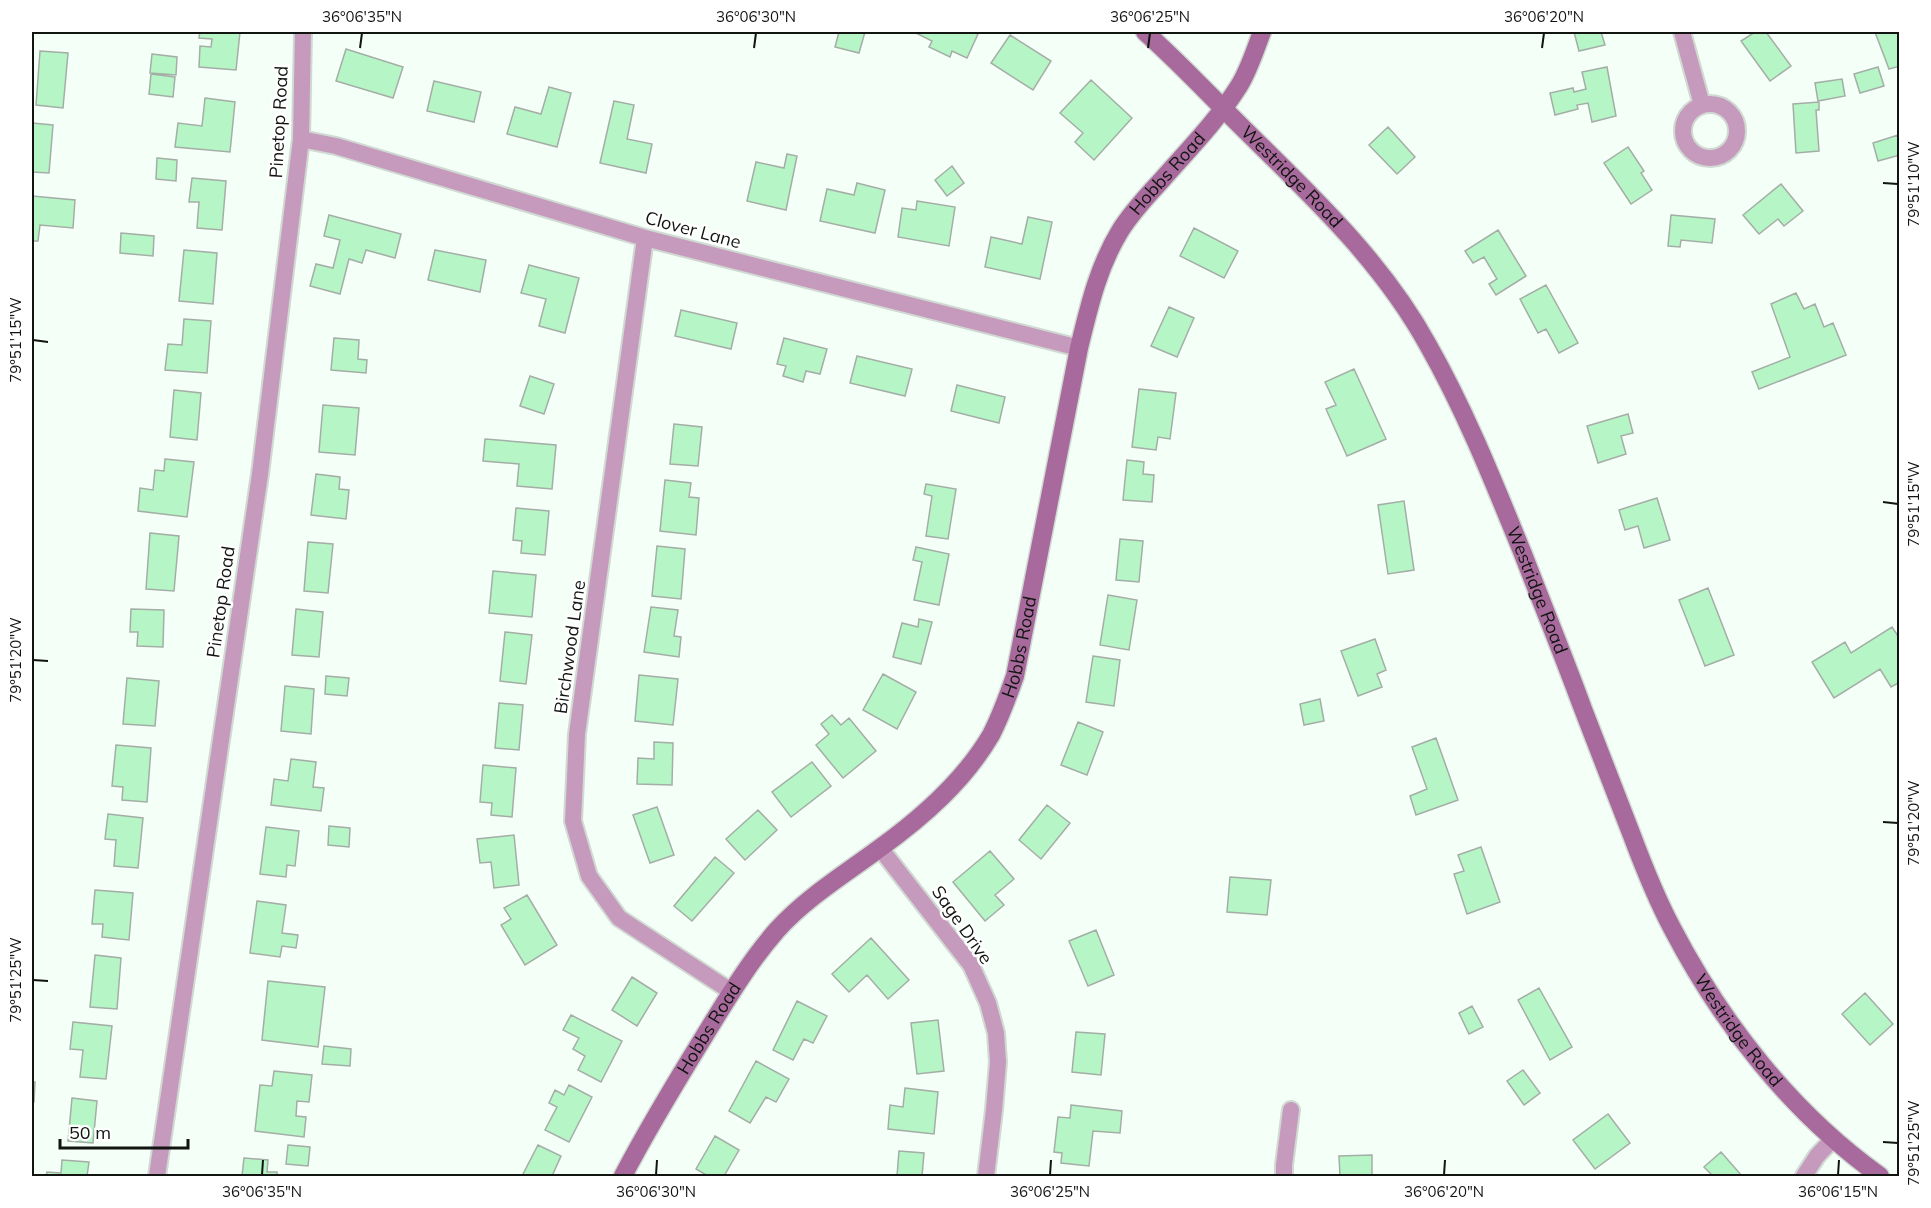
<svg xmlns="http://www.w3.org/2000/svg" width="1931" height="1208" viewBox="0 0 1931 1208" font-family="Mulish,sans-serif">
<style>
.building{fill:#b6f6c6;stroke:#a4aea6;stroke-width:1.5}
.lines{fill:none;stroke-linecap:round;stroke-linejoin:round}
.street-casing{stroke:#d0d9d2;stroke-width:20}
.secondary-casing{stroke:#d0d9d2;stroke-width:21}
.street{stroke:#c59abc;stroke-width:16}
.secondary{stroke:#a86a9c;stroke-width:18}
.ticks{fill:none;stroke:#111411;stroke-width:2}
.labels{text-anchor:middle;stroke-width:5;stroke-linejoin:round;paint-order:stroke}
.street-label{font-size:18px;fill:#111411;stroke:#fff}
.neatline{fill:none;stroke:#111411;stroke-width:2}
.ticks-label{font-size:15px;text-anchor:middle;fill:#111411}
</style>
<rect width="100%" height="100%" fill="#f4fff7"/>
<path class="building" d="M200,32H240L236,70L199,67L200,46L211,47L212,39L199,38Z
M839,32H865L859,53L835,47Z
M920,32H972L978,34L967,58L952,51L950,57L929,47L932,41L918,34Z
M1574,32H1601L1605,45L1579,51Z
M1755,32H1766L1791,66L1770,81L1741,41Z
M1875,32H1900V66L1889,69Z
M1010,35L1051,61L1033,90L991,63Z
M346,49L403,67L393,98L336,81Z
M40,51L68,53L63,108L36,105Z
M152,54L177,57L176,75L150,73Z
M1607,67L1616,116L1592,122L1588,103L1577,105L1578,109L1555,115L1550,93L1573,88L1574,92L1586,89L1582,72Z
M1878,67L1884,86L1860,93L1854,74Z
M151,74L175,77L173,97L149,94Z
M1842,79L1845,96L1818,101L1815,83Z
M1091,80L1132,118L1094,160L1075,142L1083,133L1060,113Z
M434,81L481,92L474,122L427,111Z
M549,87L571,93L557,147L507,134L515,107L541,114Z
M205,98L235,102L230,152L175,147L178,123L202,126Z
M614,101L634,105L627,139L652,144L646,173L600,163Z
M1819,102V110H1816L1819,151L1796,153L1793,104Z
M32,123L53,125L49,173L32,172Z
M1388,127L1415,157L1397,174L1369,145Z
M1898,135L1900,155L1878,161L1873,143Z
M1628,147L1644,171L1641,173L1652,190L1631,204L1604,163Z
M787,154L797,156L786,210L747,201L756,162L784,168Z
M157,158L177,160L176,181L156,179Z
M952,166L964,183L947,196L935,180Z
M192,178L226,181L222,230L197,228L199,202H189Z
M857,183L885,190L875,233L820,221L827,189L854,195Z
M1781,184L1803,211L1784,226L1778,219L1759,234L1743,215Z
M32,196L75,200L73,228L40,225L38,241H32Z
M917,201L955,207L949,246L898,237L902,208L916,210Z
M329,215L401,234L395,258L366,250L362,263L349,259L340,294L310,286L316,264L333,268L340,240L324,236Z
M1671,215L1715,219L1712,243L1681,240L1680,247L1668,246Z
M1028,217L1052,222L1040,279L985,267L991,237L1022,244Z
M1194,228L1238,251L1224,278L1180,256Z
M1498,230L1526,276L1496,295L1489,284L1497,279L1484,257L1473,263L1465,251Z
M121,233L154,236L153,256L120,253Z
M184,250L217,253L213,304L179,301Z
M435,250L486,260L480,292L428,280Z
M529,265L579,278L565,333L539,326L546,299L521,293Z
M1546,285L1578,343L1559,353L1546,329L1538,333L1520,299Z
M1796,293L1804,309L1815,304L1824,327L1833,323L1846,355L1759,389L1752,372L1790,357L1771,304Z
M1169,307L1194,318L1177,357L1151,346Z
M681,310L737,323L731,349L675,336Z
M184,319L211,321L207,373L165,370L168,344L182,345Z
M334,338L359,340L358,359L367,360L366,373L331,370Z
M784,338L827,349L820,374L806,371L803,382L783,376L786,366L777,364Z
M857,356L912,369L905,396L850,383Z
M1354,369L1386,439L1347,456L1326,409L1336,405L1325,382Z
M530,376L554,384L544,414L520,406Z
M957,385L1005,397L999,423L951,411Z
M1139,389L1176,393L1170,439L1158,437L1156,450L1132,447Z
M174,390L201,393L197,440L170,437Z
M323,405L359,408L355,455L319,452Z
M1628,414L1633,433L1621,436L1626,454L1598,463L1587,426Z
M674,424L702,427L698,466L670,464Z
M485,439L556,445L552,489L517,486L519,464L483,461Z
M165,459L194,462L187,517L138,511L140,488L153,490L155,470L164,471Z
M1127,460L1144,462L1143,474L1154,475L1152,502L1123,500Z
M316,474L340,477L339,489L349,490L346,519L311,515Z
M665,480L691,483L689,497L699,498L696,535L660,531Z
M926,484L956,489L948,539L926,536L932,496L924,494Z
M1657,498L1670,540L1644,548L1638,526L1625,530L1619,510Z
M1404,501L1414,570L1388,574L1378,505Z
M516,508L549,511L545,555L521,553L522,541L513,540Z
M150,533L179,536L174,591L146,589Z
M1120,539L1143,541L1139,582L1116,580Z
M308,542L333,544L328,593L304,591Z
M657,546L685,549L681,599L652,596Z
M916,547L949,554L939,605L914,600L922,562L913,560Z
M493,571L536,575L532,617L489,613Z
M1708,588L1734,655L1705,666L1679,600Z
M1108,595L1137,600L1129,650L1100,645Z
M651,607L678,610L674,636L681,637L679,657L644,652Z
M131,609L164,610L163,647L137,646L138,632H130Z
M296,609L323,612L319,657L292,655Z
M919,619L932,622L921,664L893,657L902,623L918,627Z
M1892,627L1900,639V682L1891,687L1880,669L1834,698L1812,662L1845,642L1851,653Z
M505,632L532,635L526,684L500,681Z
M1375,639L1386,670L1377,674L1382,687L1358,696L1341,651Z
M1093,656L1120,660L1114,706L1086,702Z
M883,674L916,692L897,729L863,710Z
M639,675L678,679L673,725L635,721Z
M326,676L349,678L347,696L325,694Z
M127,678L159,681L155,726L123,724Z
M285,686L314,689L311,734L281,731Z
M1320,699L1324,721L1304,725L1300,704Z
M499,703L523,705L519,750L495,748Z
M832,715L841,725L849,718L876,751L843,778L816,745L829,734L821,724Z
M1078,722L1103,732L1087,775L1061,765Z
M1436,738L1458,800L1416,815L1410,796L1427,789L1412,747Z
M654,742L673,743L672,785L637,784L638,758L654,759Z
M116,745L151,748L147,802L122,800L123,787L112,786Z
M291,759L316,762L313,787L324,788L321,811L271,805L274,779L288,781Z
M812,762L831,786L791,817L772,792Z
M483,765L516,768L512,817L491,815L492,803L480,802Z
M1047,805L1070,823L1041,859L1019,840Z
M657,807L674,855L650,863L633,815Z
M758,810L777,830L745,860L726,839Z
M108,814L143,818L138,868L114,866L116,840L105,839Z
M329,826L350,828L349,847L328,845Z
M266,827L299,831L295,866L287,865L286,877L260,874Z
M514,835L519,885L494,888L491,862L480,863L477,839Z
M1481,847L1500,902L1467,914L1454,874L1464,871L1458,855Z
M990,851L1014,879L995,895L1004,905L985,921L953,882Z
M715,857L734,873L692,921L674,906Z
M1230,877L1271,880L1267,915L1227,912Z
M95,890L133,893L129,940L102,937L103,924H92Z
M527,895L557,945L525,965L501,925L511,919L504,908Z
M257,901L286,905L282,933L298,935L296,948L282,946L280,957L250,953Z
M1096,930L1114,975L1088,986L1069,941Z
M871,938L909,980L888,999L867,975L849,992L832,974Z
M95,955L121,958L117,1009L90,1007Z
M632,977L657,993L637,1026L612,1010Z
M268,981L325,987L318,1047L262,1040Z
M1539,988L1572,1047L1550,1060L1518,1000Z
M1865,993L1893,1024L1870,1045L1842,1014Z
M797,1001L827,1016L813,1043L804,1039L793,1060L773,1050Z
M1472,1006L1483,1027L1469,1034L1459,1013Z
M571,1015L622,1041L601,1082L578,1070L585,1056L573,1049L579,1038L563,1030Z
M938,1020L944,1071L917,1074L911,1023Z
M73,1022L112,1026L106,1079L80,1077L83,1050L70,1049Z
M1076,1032L1105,1034L1101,1075L1072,1072Z
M324,1046L351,1049L350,1066L322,1064Z
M756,1061L789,1079L776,1102L766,1097L750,1123L729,1111Z
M1523,1070L1540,1093L1524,1105L1507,1081Z
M274,1071L312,1075L309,1102L297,1101L296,1116L306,1117L304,1137L255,1131L260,1085L272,1086Z
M32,1082H35L34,1102H32Z
M569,1085L592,1097L569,1142L545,1130L557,1107L549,1103L555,1090L564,1095Z
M905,1088L938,1092L934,1134L888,1129L890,1105L903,1107Z
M72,1098L97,1101L93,1143L68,1141Z
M1071,1105L1122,1111L1120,1133L1093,1131L1089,1166L1061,1163L1062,1153L1054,1152L1058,1117L1070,1118Z
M1608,1114L1630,1143L1595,1169L1573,1140Z
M715,1136L739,1150L724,1176H708L696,1169Z
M288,1145L310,1147L308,1166L286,1164Z
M538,1145L561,1156L552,1176H522Z
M899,1151L924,1153L922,1176H897Z
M1721,1152L1742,1176H1713L1704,1167Z
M1372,1155V1176H1340L1339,1156Z
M244,1158L268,1160L267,1172H277V1176H242Z
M62,1160L89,1162L87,1176H46L47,1172L61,1173Z"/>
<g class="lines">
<g class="street-casing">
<path id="street" d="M1682,32L1702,105
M1683 131a27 27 0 1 1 54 0a27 27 0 1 1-54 0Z
M301,139L336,146L645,238L1079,348
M645,238L577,734L573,821L589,876L619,918L732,992
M880,848L971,965L988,1003L996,1033L998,1062L994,1110L986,1176
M157,1176L260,474L301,139L303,32
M1284,1176V1165L1291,1110
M1804,1176L1817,1156L1832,1140"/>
</g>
<g class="secondary-casing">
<g id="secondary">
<path id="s1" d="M1145,32C1181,64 1214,100 1249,134C1315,199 1383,263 1428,345C1466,412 1494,483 1523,554C1543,606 1564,657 1583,709C1599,751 1615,792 1631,833C1643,865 1656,898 1672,928C1722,1024 1792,1113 1880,1176"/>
<path id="s2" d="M623,1176C648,1128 676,1082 705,1035C727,999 749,962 777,930C807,897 845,874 880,848C923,817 964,781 991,735C1001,716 1008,696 1015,676L1079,348C1089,307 1098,267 1120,231C1131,213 1146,197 1160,182C1187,151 1217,121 1239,86C1249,70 1255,50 1262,32"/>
</g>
</g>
<use href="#street" class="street"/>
<use href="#secondary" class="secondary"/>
</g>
<path class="ticks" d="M360,48L362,33M754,48L756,33M1148,48L1150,33M1542,48L1544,33M1883,183L1898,184M33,340L48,342M1883,502L1898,504M33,660L48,661M1883,822L1898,823M33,980L48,981M1883,1142L1898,1143M262,1175L263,1160M656,1175L657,1160M1050,1175L1051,1160M1444,1175L1445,1160M1838,1175L1839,1160"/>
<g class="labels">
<g class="street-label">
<text transform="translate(279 122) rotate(-87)" y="6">Pinetop Road</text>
<text dy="6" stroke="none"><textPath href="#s2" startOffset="1179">Hobbs Road</textPath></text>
<text dy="6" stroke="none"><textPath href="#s1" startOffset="206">Westridge Road</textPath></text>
<text transform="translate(693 230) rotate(15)" y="6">Clover Lane</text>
<text dy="6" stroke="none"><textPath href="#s1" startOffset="692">Westridge Road</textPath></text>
<text transform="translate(221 602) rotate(-82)" y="6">Pinetop Road</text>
<text dy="6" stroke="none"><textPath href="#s2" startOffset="675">Hobbs Road</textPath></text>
<text transform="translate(570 647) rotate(-82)" y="6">Birchwood Lane</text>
<text transform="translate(962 925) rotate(55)" y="6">Sage Drive</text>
<text dy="6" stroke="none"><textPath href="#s2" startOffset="171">Hobbs Road</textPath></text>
<text dy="6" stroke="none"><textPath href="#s1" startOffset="1178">Westridge Road</textPath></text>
</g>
</g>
<rect width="1931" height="1208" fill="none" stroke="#ffffff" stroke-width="66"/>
<path d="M60 1139v9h128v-9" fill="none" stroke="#111411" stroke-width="3"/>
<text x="69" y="1139" font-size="18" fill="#111411" stroke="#ffffff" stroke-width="4.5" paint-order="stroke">50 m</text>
<rect x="33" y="33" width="1865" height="1142" class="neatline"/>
<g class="ticks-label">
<text x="362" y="22">36°06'35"N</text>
<text x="756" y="22">36°06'30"N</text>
<text x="1150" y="22">36°06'25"N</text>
<text x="1544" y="22">36°06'20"N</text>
<text transform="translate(1914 184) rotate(-90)" y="5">79°51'10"W</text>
<text transform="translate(16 340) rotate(-90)" y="5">79°51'15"W</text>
<text transform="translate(1914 504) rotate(-90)" y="5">79°51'15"W</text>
<text transform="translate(16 660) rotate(-90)" y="5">79°51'20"W</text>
<text transform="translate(1914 823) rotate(-90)" y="5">79°51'20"W</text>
<text transform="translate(16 980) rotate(-90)" y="5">79°51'25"W</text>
<text transform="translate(1914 1143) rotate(-90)" y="5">79°51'25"W</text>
<text x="262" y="1197">36°06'35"N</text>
<text x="656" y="1197">36°06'30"N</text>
<text x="1050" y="1197">36°06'25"N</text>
<text x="1444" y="1197">36°06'20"N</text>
<text x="1838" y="1197">36°06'15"N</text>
</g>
</svg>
